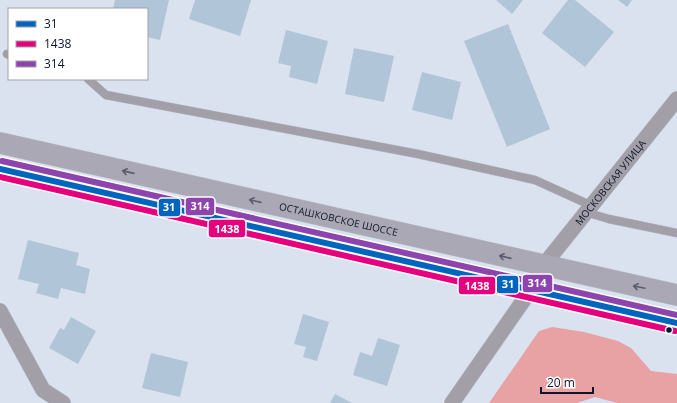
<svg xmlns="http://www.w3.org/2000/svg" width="677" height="403" viewBox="0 0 677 403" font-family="'Open Sans',sans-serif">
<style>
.forest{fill:#e8a2a4}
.building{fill:#b1c5d8}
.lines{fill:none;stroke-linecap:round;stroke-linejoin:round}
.service-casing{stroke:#b7bdca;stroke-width:9}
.minor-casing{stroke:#b7bdca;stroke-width:16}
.secondary-casing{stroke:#b7bdca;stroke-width:22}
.service{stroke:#a29fa8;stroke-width:8}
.minor{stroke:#a29fa8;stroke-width:15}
.secondary{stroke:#aaa8b4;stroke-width:21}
.bus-1-casing{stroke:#fff;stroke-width:9}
.bus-2-casing{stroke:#fff;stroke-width:9}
.bus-3-casing{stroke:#fff;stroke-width:9}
.bus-1{stroke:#0065bd;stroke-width:6}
.bus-2{stroke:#e5007d;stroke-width:6}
.bus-3{stroke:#8e44ad;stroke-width:6}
.oneway{stroke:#5b5e70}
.bus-dot{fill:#0c152b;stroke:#fff;stroke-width:1.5}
.labels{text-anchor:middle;stroke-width:3.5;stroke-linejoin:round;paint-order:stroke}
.street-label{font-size:10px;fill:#0c152b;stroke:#fff}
.line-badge{stroke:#fff;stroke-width:1.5}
.badge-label{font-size:11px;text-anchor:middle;font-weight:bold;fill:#fff}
</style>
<rect width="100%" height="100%" fill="#dae1ef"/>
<path class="forest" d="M552,327L584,332L618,341L631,348L651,371L677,374V403H617L595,397L577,403H489L539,331Z"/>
<path class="building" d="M115,0H169L160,40L147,37V9H113Z
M195,0H251L240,36L189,19Z
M496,0H523L512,14Z
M568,0H575L614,32L585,67L542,33Z
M618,0H632L627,7Z
M508,24L550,129L507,147L464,41Z
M286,30L328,41L317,84L289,77L291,66L278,63Z
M354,48L394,56L384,102L345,94Z
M422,72L461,82L452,120L412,110Z
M28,240L79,253L76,265L90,269L85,294L61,288L58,299L36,293L39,284L18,279Z
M303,314L329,322L317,361L303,357L306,347L294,344Z
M71,317L96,331L78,364L49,348L60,328L64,330Z
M378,338L400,345L387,386L353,375L360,352L372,356Z
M151,353L188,362L180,397L142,388Z
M335,394L352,403H330Z"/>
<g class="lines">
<g class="service-casing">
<path id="service" d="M7,54L9,55
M88,79L106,95L418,154L535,180L590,205
M585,212L609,219L677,233"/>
</g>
<g class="minor-casing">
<g id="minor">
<path d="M0,311L43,390L63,403"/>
<path id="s1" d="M452,403L530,291L543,266L677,99"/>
</g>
</g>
<g class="secondary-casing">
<g id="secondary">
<path id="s2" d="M0,143L677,295"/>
<path d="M0,169L677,323"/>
</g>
</g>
<use href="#service" class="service"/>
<use href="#minor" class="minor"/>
<use href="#secondary" class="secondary"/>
<g class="bus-1-casing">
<path id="bus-1" d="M0,169L677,323"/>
</g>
<g class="bus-2-casing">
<path id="bus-2" d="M0,177L675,331"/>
</g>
<g class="bus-3-casing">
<path id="bus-3" d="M2,161L677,315"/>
</g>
<use href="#bus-1" class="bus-1"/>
<use href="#bus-2" class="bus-2"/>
<use href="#bus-3" class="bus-3"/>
</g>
<defs><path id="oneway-shaft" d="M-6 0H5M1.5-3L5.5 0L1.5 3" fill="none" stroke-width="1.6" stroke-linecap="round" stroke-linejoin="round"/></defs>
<g class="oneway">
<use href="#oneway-shaft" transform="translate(128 172) rotate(-167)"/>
<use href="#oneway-shaft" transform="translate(255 201) rotate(-167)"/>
<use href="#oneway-shaft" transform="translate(505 257) rotate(-167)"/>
<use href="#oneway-shaft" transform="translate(639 287) rotate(-168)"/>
</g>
<circle class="bus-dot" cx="669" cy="330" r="3.5"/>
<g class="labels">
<g class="street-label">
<text dy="4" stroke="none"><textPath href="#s1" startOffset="272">МОСКОВСКАЯ УЛИЦА</textPath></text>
<text dy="4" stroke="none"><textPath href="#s2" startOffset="347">ОСТАШКОВСКОЕ ШОССЕ</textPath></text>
</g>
</g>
<g class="line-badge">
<rect x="185" y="197" width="30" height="19" rx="4" fill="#8e44ad"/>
<rect x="158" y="198" width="23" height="19" rx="4" fill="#0065bd"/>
<rect x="208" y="219" width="38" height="19" rx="4" fill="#e5007d"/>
<rect x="522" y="274" width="31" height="19" rx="4" fill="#8e44ad"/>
<rect x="496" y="275" width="23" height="19" rx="4" fill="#0065bd"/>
<rect x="458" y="276" width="38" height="19" rx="4" fill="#e5007d"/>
</g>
<g class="badge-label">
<text x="200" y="210">314</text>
<text x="169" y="211">31</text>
<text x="227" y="233">1438</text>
<text x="537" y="287">314</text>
<text x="508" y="288">31</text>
<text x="477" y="290">1438</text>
</g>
<rect x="8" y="8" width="140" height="72" fill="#ffffff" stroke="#9ea1aa"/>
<rect x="16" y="21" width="20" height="6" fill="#0065bd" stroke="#9ea1aa"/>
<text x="44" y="28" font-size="12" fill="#0c152b">31</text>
<rect x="16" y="41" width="20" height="6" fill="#e5007d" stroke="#9ea1aa"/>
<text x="44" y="48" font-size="12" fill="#0c152b">1438</text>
<rect x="16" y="61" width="20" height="6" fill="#8e44ad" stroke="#9ea1aa"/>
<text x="44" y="68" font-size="12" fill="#0c152b">314</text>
<path d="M541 387v6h52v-6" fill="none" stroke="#0c152b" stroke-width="2"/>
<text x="547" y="387" font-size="12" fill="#0c152b" stroke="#ffffff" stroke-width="3" paint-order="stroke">20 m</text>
</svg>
